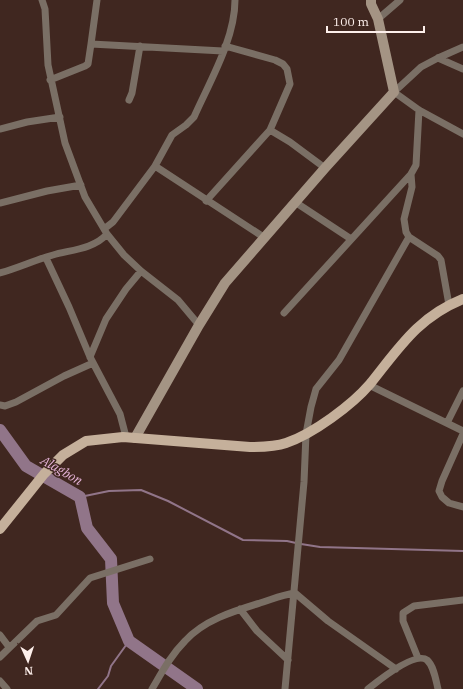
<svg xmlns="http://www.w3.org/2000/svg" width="463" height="689" viewBox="0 0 463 689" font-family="'IBM Plex Serif',serif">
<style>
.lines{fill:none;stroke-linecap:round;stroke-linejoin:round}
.stream{stroke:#917589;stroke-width:2}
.river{stroke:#917589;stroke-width:12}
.street{stroke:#7a6f65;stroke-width:7}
.secondary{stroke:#a49484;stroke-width:10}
.primary{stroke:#c5b09b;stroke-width:10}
.labels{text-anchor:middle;stroke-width:3;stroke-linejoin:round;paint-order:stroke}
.water-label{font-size:13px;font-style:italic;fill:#e4b2d6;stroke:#402720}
</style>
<rect width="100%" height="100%" fill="#402720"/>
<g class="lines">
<path class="stream" d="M80,497L109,491L141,490L168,501L243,540L287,541L296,543
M301,544L320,547L463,551
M98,689L108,676L111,666L129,641"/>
<path class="river" d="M0,430L26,466L80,497L87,528L111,559L113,603L129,641L197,689"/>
<path class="street" d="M378,19L400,0
M91,44L97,0
M463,47L438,58L421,67L394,92L419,110L463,134
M438,58L463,69
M50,80L85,66L88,64L91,44L223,51
M129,100L132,93L140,46
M0,129L27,122L60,117
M270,130L290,142L325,168
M155,166L265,238
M411,174L412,187L404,219L406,232L409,237L438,256L441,260L449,305
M206,201L270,130L290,84L287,69L283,64L275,60L225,46
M295,202L351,239
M0,203L47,191L81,185
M104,229L113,222L155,166L172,135L186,125L194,117C210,81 235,39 235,0
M107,234L124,255L141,271L178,300L199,325
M46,258L69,307L90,357L120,414L126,437
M0,273C18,268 35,260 53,255C70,250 94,249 107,234L85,197L65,143L48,65L45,9L42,0
M284,313L411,174L416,165L419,110
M90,357L106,319L126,289L141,271
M369,385L463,431
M0,405L5,406L16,402L64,376L93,363
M447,423L463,391
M463,434L442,481L439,491L442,497L449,503L463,507
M240,609L257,631L288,660
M0,635L9,647
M0,657L37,621L56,615L90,578L150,559
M418,658L403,621V613L414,606L463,600
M0,681L7,689
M152,689C162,672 171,655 185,641C204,620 234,611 260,603C273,599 281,595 295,593L328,621L396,669
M285,689L304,482L306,434L311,407L316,389L339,360L409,237
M368,689C378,681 415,651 427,660C434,666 436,681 438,689"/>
<path class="secondary" d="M135,438L199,325L225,283L325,168L394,92L378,19L371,4V0"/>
<path class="primary" d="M0,529L44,474L63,455L86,441L123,437L250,447C262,447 275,447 286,443C313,434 352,405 370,384C399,348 418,317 463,299"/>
</g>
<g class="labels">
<g class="water-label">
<text transform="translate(62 470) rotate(30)" y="5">Alagbon</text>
</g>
</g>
<g transform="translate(28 661) rotate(177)" stroke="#402720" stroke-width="3" paint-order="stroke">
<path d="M0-3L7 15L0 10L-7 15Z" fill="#fdefeb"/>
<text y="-6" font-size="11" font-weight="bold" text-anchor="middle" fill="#fdefeb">N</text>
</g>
<path d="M327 26v6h97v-6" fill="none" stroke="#fdefeb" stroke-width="2"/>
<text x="333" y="26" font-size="12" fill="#fdefeb" stroke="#402720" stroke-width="3" paint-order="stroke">100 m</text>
</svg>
